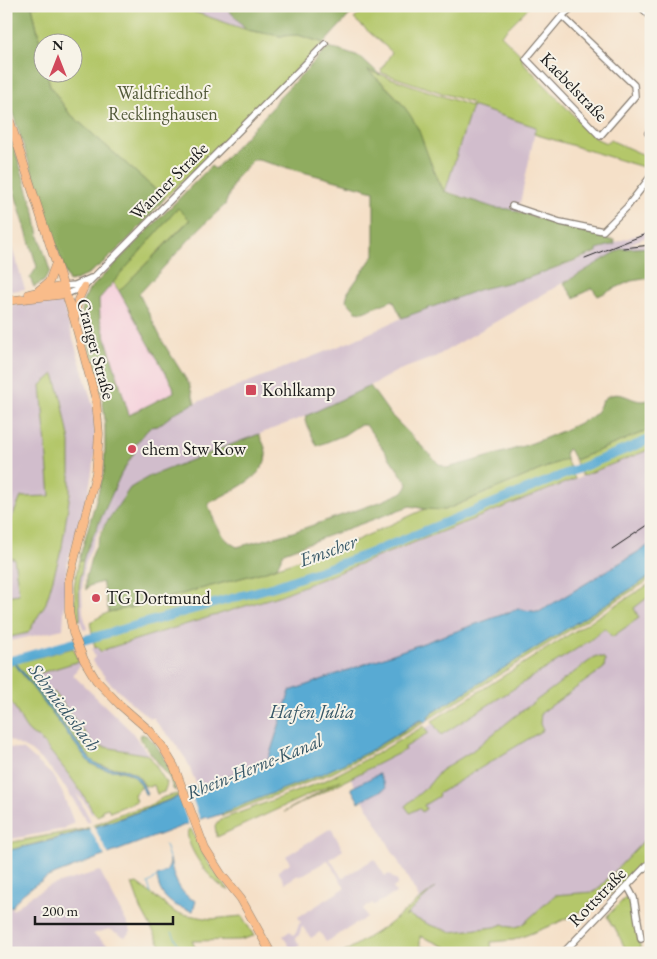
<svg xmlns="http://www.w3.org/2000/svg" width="657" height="959" viewBox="0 0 657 959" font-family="'EB Garamond',serif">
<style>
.built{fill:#f5cfdb}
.industrial{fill:#d1bdcc}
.green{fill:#b4c76b;stroke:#687244}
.forest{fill:#8fac5f;stroke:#56643e;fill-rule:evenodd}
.water{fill:#59aad3;stroke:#3a6378}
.pier{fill:#f5e0c8}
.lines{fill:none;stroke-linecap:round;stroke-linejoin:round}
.stream{stroke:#59aad3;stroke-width:1}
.river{stroke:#59aad3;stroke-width:9}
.minor-casing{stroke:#887e72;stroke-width:8}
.major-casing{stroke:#887e72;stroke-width:9}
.minor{stroke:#fff;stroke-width:5.5}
.major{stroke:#f9bc8a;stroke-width:8}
.rail{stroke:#1c1c1c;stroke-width:1}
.poi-dot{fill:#d1495b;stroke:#f7f3e8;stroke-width:2}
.labels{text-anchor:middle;stroke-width:4;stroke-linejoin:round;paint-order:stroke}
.street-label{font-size:18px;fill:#1c1c1c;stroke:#f7f3e8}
.park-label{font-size:18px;fill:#515838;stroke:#f7f3e8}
.poi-label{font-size:18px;fill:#1c1c1c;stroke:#f7f3e8;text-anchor:start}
.water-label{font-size:19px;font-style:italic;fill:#345565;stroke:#f7f3e8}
</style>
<rect width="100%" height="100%" fill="#f7f3e8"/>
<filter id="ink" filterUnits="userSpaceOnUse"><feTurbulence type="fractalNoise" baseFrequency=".02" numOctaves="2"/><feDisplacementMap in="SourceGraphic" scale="10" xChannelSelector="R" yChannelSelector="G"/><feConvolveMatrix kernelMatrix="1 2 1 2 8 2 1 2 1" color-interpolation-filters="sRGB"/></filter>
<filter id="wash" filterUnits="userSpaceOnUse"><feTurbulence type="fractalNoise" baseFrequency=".0096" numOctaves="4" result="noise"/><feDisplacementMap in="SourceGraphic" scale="20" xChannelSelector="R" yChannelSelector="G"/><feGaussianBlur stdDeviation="1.12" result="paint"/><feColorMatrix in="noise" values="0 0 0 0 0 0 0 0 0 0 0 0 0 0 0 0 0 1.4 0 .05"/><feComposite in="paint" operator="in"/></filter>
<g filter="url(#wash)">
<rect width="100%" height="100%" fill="#f5e0c8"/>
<path class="built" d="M113,281L173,386L175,391L129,415L100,319L99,299Z"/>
<path class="industrial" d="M177,6H225L247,30Z
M471,106L536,127L518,213L506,209L495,208L445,190Z
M6,229L25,289L6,292Z
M651,230V235L629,244L651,243V247L621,249L435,357L397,371L370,386L306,416L150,476L130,488L97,535L88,556L84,570L82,591L83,612L87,629L84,630L80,620L78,600L80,575L85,554L121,474L134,453L135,445L150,427L158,426L176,412L195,403L352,341L402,318L481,289L528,278L557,268L597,253V249Z
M61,298L95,413V453L88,496L67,564L63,629L6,642V638L28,633L46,603L62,547L70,442L62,401L54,374L49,463L50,496L21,497L6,531V306Z
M649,450L651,452V544L539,612L518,609L290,691L268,760L198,788L186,759L171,738L154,720L155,718H150L136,707L108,681L92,660L95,657L92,649L97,647L101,652L106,649L281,595Z
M6,558H14L19,594L6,596Z
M651,590V853L605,899L555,924L514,940L491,942L450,949L419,936L396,930L419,898L349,775Z
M80,661L81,664L73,675L131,731L149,755L94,745L54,693L49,695L34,674Z
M10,701L29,732L39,738L58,760L87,801L93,813L92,815L86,804L76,793L91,821L87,823L68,791L51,769L31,751L6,738V702Z
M6,747L24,750L52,775L62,792L74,823L66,827L64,829L6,840Z
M331,828L343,850L330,859L342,878L374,859L385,876L390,874L393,878L397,880V885L393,888L396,893L374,905L372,903L363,909L367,917L326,942L320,932L311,938L302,926L299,935L295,938L300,946L292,951L283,936L290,931L293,935L296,933L299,924L301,922L298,917L345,888L328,860L299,877L298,875L285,883L278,871L290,863L286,856Z
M100,871L131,931L125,937L109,929L93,934L119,953H6V909L12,908L13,910L29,897L49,886Z"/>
<path class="green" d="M32,6H177L247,30L280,36L298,35L324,43L165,198L69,113L50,86L47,73L72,72V42H42V51Z
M367,6H530L501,35L523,57L522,61L595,138L606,143L610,140L651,158L650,169C611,158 573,145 534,134L536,127L472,106L445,192C429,165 420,132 404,107C394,92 379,80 365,69L471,106L472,103L382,73L381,70L392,52L354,19Z
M178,208L190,219L119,291L113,282Z
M54,374L62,401L70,442V493L62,547L46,603L28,633L6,638V596L19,594L14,558H6V531L21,497L50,496L41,385Z
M651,429V449L582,476L575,460Z
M566,459L575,479L281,595L106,649L101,652L97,647L95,648L90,622L109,612L134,607L263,572L357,540L425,509L445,510Z
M79,560L83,561L79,586L80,620L76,621L74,586Z
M651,576V579L429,719L428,716L431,713Z
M651,583V598H647L634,608L639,618L612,637L605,628L589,641L441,735L432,721Z
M73,648L80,661L34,675L49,695L54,692L94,745L149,755L167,784L164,792L157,794L154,785L149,787L144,785C132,761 112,773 93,762L16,665V663Z
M596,656L604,658L605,661L604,668L541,713L540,724L543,730L438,794L439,796L424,805L426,809L422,812L419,808L410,813L405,806L428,786L440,771L472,751L514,717Z
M14,663L90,763C107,775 131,764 142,786L138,791L134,794L137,801L110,812L108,808L102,810V813L98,816C92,813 91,807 87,801C73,779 56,758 39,738C22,733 20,712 10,701L6,702V670Z
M422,720L425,722L371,753L332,773L222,816V814L232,809L368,752Z
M424,726L428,733L404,748L405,750L284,812L341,780L217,837L215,826L220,820L326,780L376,754Z
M197,786L198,788C136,814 72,836 6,851V846L13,842L84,829L122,813L148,806L164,797L177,794Z
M191,829L208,863L229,890C214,887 183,845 188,830Z
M651,833V855L605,899L555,924L514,940L491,942L492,953H454L453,950L420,936V946L437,952L386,953L384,950L376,953H343L386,926L435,888L404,917L408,915L430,925L452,932L495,927L503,924C510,928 514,928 522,925L555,895L593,892L598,889Z
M137,883L176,913L211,919L242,916L254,936L240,940L192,941L198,953H165L141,909L132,884Z
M625,898L630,899L634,908L641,953H614L625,948L614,926H612L607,916Z"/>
<path class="forest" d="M6,6H32L42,51V72L47,73L50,86L69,113L165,198C146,221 98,277 69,282L66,275L6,93Z
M225,6H358L324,43L298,35L280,36L247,30Z
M329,47L362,58L380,75L367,70C387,87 408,106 419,131C427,152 433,172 444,191L495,208L509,209L581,231L604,234L609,240H614L615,244L597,249V252L528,278L481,289L402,318L393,300L363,312L356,311L346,300L348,292L374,255V191L258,160H253L235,179L225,205L200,228L139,294L164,344L189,384L195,403L176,412L158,426L150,427L135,445L134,453L121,474L85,554L83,561L79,560L104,472L105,449V420L102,395L88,343L82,312L83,301L89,290L211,166L215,169L272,108L277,99ZM178,208L190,220L119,291L173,386L174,392L129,415L100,319L99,299Z
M6,122L35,213L39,236L50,271L44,281L34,287L30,278L37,267L6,164Z
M651,247V278L631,281L598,296L592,288L574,298L564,283L621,249Z
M370,386L390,414L439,464L447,468C492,456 539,444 581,422C584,420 591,418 594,415C601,408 600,398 611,395C627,391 634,406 651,399V429L575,460L569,449L565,451L566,459L445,510L425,509L410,506L284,552L277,567L263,572L134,607L109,612L102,582L89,586L86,590V577L91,558L104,526L130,488L150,476L259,434C262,441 267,449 266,456C264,480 225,493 208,504C214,520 220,539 237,547L293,532L380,502L401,493L406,489L408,484L366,425H359L344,435L317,446L305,421L306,416Z
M142,734C156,736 171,771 175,784L174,785L176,791L173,789L170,779L140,739L139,736Z"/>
<path class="water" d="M651,544V576L432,713L428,716L429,719L425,722L422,720L418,721L368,752L322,774L232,809L230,811L209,818L206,817L48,877C36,884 19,894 12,907L6,908V851C27,846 49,842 69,835C137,815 203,787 268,760L290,691L518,609L539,612Z
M14,663H16L89,758C111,780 132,753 147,794H145C130,756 112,781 88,761Z
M379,774L386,788L359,802L351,788Z
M170,859C173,876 179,895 196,901L193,911C173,907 159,898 157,876C166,873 170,869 170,859Z"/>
<path class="pier" d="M189,789L201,822L189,826L178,794Z
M93,825L110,857L106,858L88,826Z"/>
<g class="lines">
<path class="stream" d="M14,660L15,664
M165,845L170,861
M151,894L148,883L164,873
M172,932L183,953"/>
<path class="river" d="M6,662L276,586L368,554L651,439"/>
</g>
</g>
<g filter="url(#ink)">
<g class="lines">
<g class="minor-casing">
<path id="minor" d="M640,6L651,17
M562,16L634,85L635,96L600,136L526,59L562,16L574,6
M648,133L651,135
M512,206L560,222L603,231L627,207L651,176
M64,286L75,285L91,278
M66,294L84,287L325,44
M628,887L634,898L641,939
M563,953L651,861"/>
</g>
<g class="major-casing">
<path id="major" d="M6,109L74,319L96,400L99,434L96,473L69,581V612L73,633L84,660L96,680L120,705L150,731L162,746L174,766L205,849L221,874L241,899L271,953
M39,290L49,282L56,263
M29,294L64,286
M6,301L66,294
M75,317L78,300L84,287"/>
</g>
<use href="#minor" class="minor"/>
<use href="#major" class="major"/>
<path class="rail" d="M623,248L651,245
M585,258L651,232
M612,549L651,523"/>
</g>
</g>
<g class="poi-dot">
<rect x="245" y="384" width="12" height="12" rx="2.5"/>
<circle cx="132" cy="449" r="5"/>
<circle cx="96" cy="598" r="5"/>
</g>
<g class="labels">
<g class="street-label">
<text transform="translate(574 87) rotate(46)" y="6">Kaebelstraße</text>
<text transform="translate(169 181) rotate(-45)" y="6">Wanner Straße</text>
<text transform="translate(96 349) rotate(75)" y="6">Cranger Straße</text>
<text transform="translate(597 897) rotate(-46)" y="6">Rottstraße</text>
</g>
<g class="park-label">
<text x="163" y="99">Waldfriedhof<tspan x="163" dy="21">Recklinghausen</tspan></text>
</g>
<g class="poi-label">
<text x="262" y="396">Kohlkamp</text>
<text x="142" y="455">ehem Stw Kow</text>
<text x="106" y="604">TG Dortmund</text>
</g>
<g class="water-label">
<text transform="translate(328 550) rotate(-20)" y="7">Emscher</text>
<text transform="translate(65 707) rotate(53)" y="7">Schmiedesbach</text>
<text x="312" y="718">Hafen Julia</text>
<text transform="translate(254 766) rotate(-22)" y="7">Rhein-Herne-Kanal</text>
</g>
</g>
<rect width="657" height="959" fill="none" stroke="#f7f3e8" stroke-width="25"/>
<g transform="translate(58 58)"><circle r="24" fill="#f7f3e8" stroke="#9f9d96"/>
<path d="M0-4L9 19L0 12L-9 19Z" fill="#d1495b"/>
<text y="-8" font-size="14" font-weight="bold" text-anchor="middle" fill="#1c1c1c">N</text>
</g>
<path d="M35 916v8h138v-8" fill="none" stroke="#1c1c1c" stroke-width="2.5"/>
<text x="42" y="916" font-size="15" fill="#1c1c1c" stroke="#f7f3e8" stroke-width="4" paint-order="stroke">200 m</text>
</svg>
